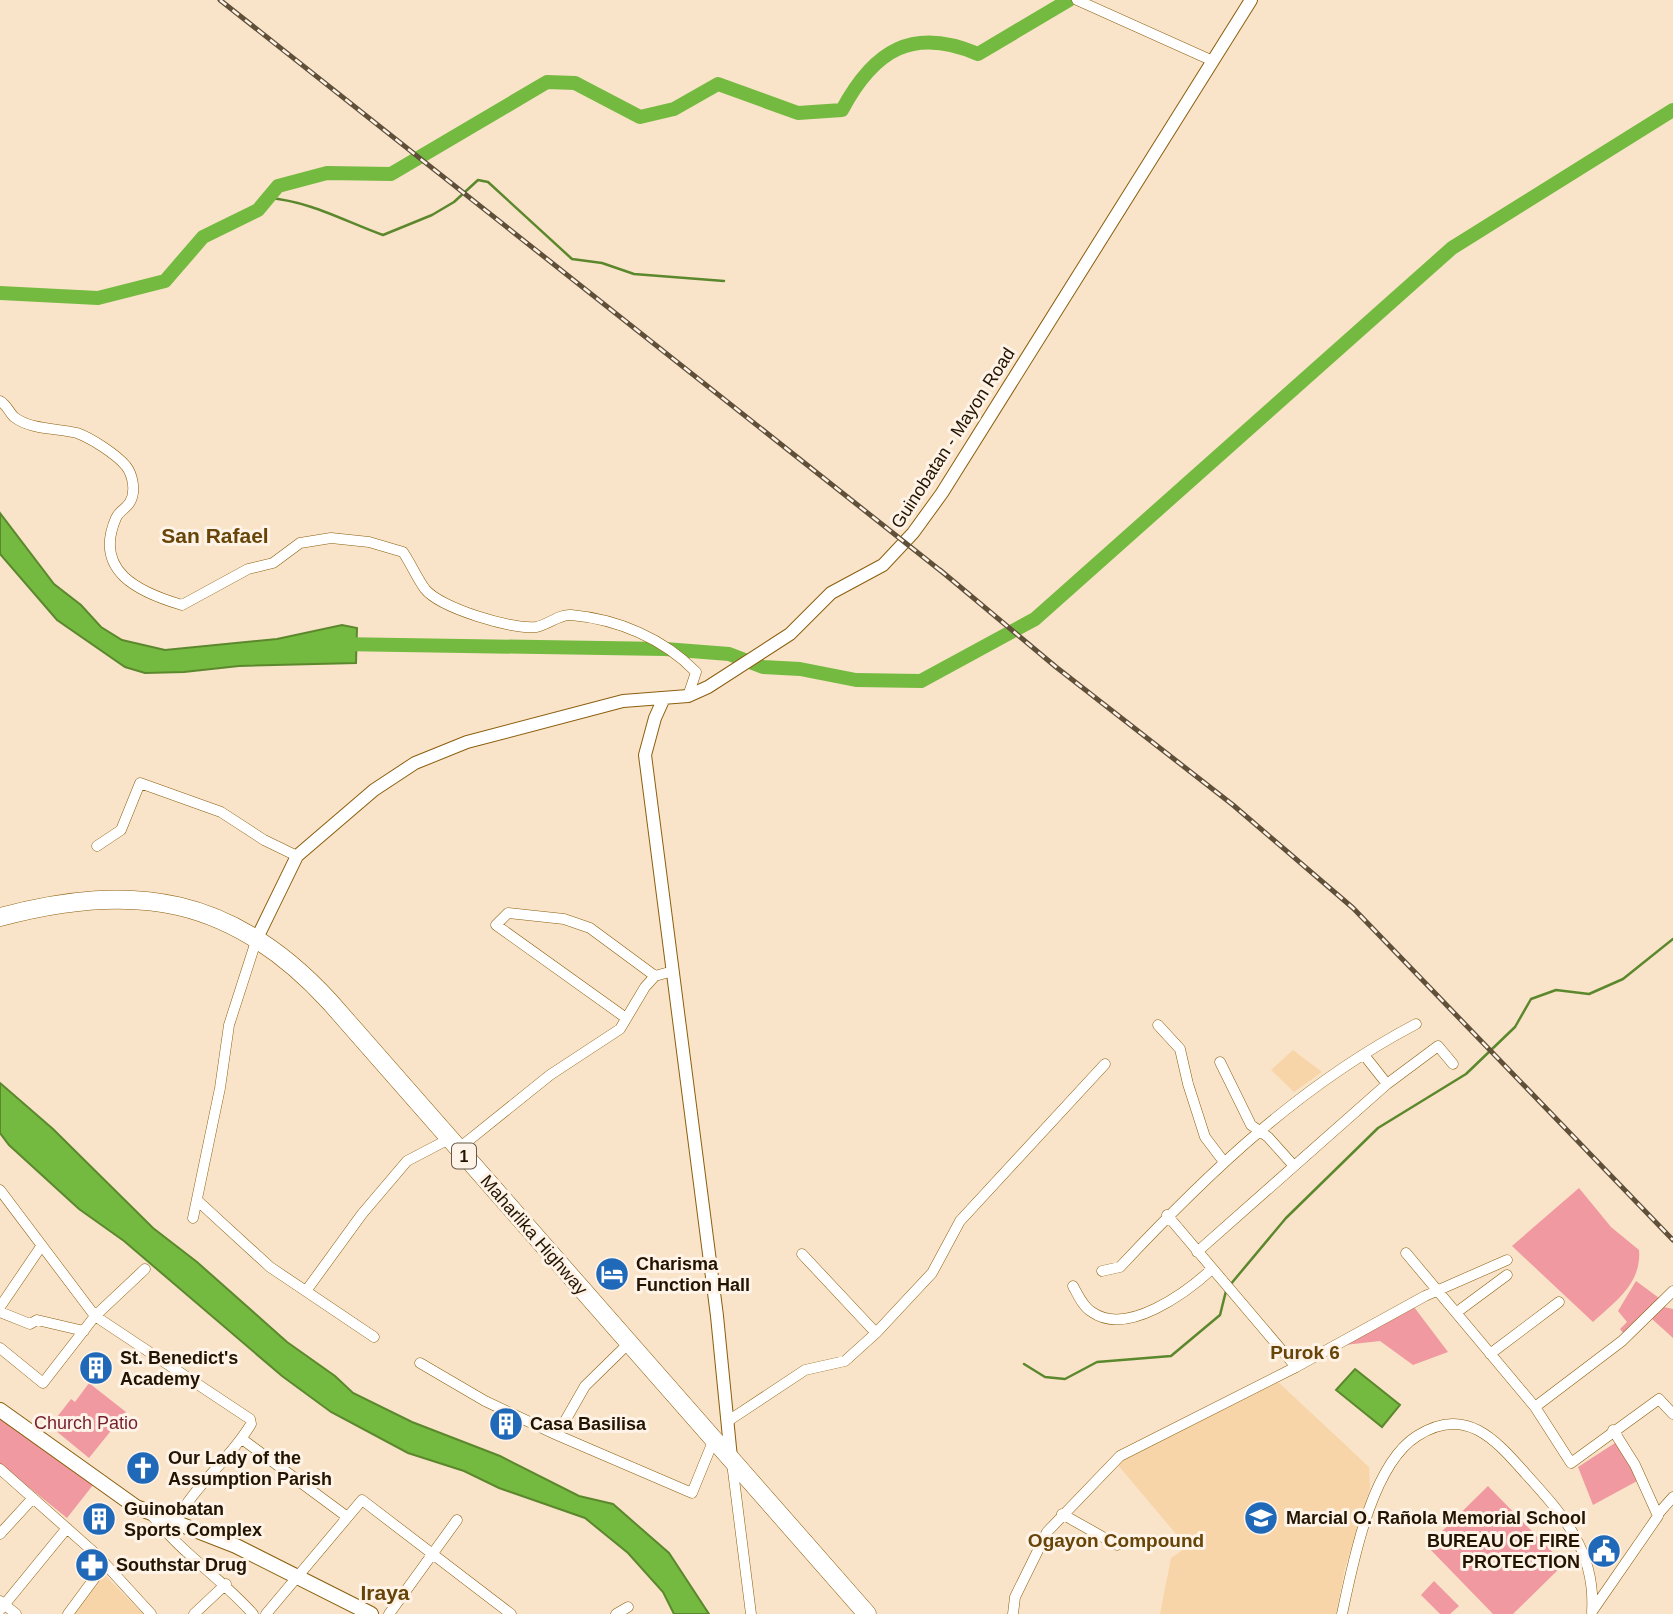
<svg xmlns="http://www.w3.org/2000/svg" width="1673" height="1614" viewBox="0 0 1673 1614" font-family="Arial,sans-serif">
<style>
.built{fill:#f7d5a8}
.green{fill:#f099a0}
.water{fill:#75ba40;stroke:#5c882d;stroke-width:2}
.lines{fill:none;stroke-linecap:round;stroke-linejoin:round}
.stream{stroke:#5c882d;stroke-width:2.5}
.river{stroke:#75ba40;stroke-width:14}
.street-casing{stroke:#8c5e0c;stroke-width:11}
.secondary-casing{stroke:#8c5e0c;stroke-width:14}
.primary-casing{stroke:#8c5e0c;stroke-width:16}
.highway-casing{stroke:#8c5e0c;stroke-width:19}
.street{stroke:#fff;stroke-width:10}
.secondary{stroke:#fff;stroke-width:12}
.primary{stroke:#fff;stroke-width:14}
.highway{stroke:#fff;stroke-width:18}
.rail-casing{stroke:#60503a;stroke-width:5}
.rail{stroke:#fef3e6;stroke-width:2.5;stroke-dasharray:8;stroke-linecap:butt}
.labels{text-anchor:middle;stroke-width:6;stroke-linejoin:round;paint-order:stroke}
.shield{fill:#fef3e6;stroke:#645745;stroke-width:2}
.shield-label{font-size:16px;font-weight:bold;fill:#221400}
.street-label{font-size:18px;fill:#221400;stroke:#fef3e6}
.poi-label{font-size:18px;font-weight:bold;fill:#221400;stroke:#fef3e6;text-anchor:start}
.park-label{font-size:18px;fill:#761f2f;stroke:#fef3e6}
.neighbourhood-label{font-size:19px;font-weight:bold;fill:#674407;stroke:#fef3e6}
.quarter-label{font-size:21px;font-weight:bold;fill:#674407;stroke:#fef3e6}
</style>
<rect width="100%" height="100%" fill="#f9e4c9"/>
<path class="built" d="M1293,1050L1322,1072L1294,1092L1271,1070Z
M1276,1380L1369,1467L1370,1488L1345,1568L1336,1614H1160L1171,1558L1187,1547L1117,1464L1129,1454Z
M101,1571L143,1614H73Z"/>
<path class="green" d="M1579,1188L1611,1227L1639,1250C1642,1283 1615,1302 1593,1322L1512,1246Z
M1636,1281L1659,1298L1624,1334L1620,1329L1627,1322L1618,1311Z
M1414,1307L1448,1352L1413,1365L1380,1341L1345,1345Z
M1664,1307L1673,1309V1338L1652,1319Z
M89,1383L126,1412L89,1458L50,1426L71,1399L75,1402Z
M0,1417L93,1485L67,1518L0,1464Z
M1618,1441L1639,1480L1593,1505L1578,1467Z
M1488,1486L1564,1564L1513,1614H1493L1427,1546Z
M1434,1581L1459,1606L1450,1614H1440L1421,1595Z"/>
<path class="water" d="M0,513L54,584L81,605L101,627L122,640L165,650L277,639L342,625L357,628L356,663L239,666L184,672L145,673L125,667L57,620L0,554Z
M0,1083L53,1129L153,1228L197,1262L287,1342L335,1376L353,1393L412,1422L500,1456L579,1496L613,1504L669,1553L709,1614H674L663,1592L628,1553L585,1518L499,1488L464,1471L408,1453L331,1412L282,1376L124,1241L79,1209L9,1145L0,1133Z
M1355,1369L1400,1405L1382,1427L1336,1390Z"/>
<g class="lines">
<path class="stream" d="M268,198C310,201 344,221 383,235L432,215L454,202L478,180L488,182L572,259L602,263L634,274L724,281
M1230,1285L1286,1218L1378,1128L1466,1074L1515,1027L1531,999L1556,990L1589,994L1623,979L1673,939
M1024,1364L1045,1377L1065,1379L1097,1362L1171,1356L1220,1315L1226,1291"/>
<path class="river" d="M0,293L98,298L165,281L203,237L258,210L278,186L327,173L391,174L547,82L575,83L640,117L674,109L718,84L798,113L842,110C874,50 913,26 978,54L1069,0
M338,644L665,649L729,654L763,667L800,669L856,680L921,681L1035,619L1452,248L1673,110"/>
<g class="street-casing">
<path id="street" d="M1077,0L1213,61
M0,401C7,405 9,412 14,417C31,430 57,428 77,433C91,438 116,454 126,466C133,475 136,492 130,502C127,508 119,511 116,518C93,571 138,592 182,605L248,569L273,563L300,543L331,538L369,542L403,552C411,564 417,578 425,589C440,608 513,630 536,627C548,625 559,614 571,615C617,619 663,638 696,672L688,696
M97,846L121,830L140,783L221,812L264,840L297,856
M626,1018L496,925L508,913L564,919L590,928L655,976L673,971
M1158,1025L1180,1049L1188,1084L1205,1137L1224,1162
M1364,1055L1387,1084
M1220,1062L1251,1125L1268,1137L1294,1166
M458,1149L550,1075L620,1029L645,987L655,976
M0,1190L95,1316L250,1419L251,1424C230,1460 194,1485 176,1522
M198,1201L270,1267L374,1337
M1167,1215L1296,1367
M193,1218L220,1088L229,1025L257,938
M1197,1252L1387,1084L1438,1046L1453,1064
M1406,1253L1535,1407L1571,1463L1659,1399L1673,1414
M802,1254L876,1333
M1102,1271L1120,1267C1209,1172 1300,1085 1416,1024
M1073,1286C1078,1295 1083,1307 1092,1312C1127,1337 1187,1292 1212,1269
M306,1291L362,1214L407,1161L449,1139
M0,1307L40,1248
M0,1312L30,1324L37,1320L84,1331
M1457,1312L1507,1275
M0,1348L43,1383L95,1316L145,1269
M1490,1354L1559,1302
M420,1363L485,1401L557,1435L692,1493L714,1439
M1535,1407L1622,1341L1673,1291
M728,1421L805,1370L845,1361L876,1333L932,1273L960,1221L1105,1064
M557,1435L585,1386L629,1343
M242,1439L346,1516
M732,1463L751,1614
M0,1469L97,1555L151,1614
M151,1514C180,1552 221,1578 253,1614
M1062,1514L1117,1545
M1658,1514L1673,1497
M0,1534L33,1498
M0,1601L16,1614
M0,1610L67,1528
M1593,1610L1658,1516L1635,1465L1613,1430
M68,1614L105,1564
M194,1614L226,1584
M266,1614L362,1500L511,1614
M389,1614L457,1520
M616,1614L628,1607
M1013,1614L1015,1597L1047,1532L1120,1456L1296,1367L1425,1296L1507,1260
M1342,1614C1353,1563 1371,1465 1417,1436C1465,1405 1495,1439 1525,1473C1563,1515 1596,1551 1592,1612"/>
</g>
<g class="secondary-casing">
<path id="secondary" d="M664,698L655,718L645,755L717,1316L731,1458
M257,938L297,856L374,790L415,763L467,742L623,701L688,696L708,687L790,634L831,593L883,565L913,533L942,493L1251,0"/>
</g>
<g class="primary-casing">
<path id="primary" d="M0,1410L136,1507L236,1546L371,1614"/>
</g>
<g class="highway-casing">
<path id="highway" d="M0,917C134,881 233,896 330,1002L867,1614"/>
</g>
<use href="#street" class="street"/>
<use href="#secondary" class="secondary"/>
<use href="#primary" class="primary"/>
<use href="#highway" class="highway"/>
<g class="rail-casing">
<path id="rail" d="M220,0L946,575
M940,570L1056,667L1233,805L1353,908L1673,1240"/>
</g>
<use href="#rail" class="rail"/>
</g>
<defs>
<g id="hotel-disc" transform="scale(1.75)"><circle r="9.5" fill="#2069b9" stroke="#fef3e6"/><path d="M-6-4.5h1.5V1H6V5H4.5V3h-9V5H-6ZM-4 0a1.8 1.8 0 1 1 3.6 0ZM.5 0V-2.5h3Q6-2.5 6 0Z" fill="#fff"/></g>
<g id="building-disc" transform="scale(1.75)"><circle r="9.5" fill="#2069b9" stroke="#fef3e6"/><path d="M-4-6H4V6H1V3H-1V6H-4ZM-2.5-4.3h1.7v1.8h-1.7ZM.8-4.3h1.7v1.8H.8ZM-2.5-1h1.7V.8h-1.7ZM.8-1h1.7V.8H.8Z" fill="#fff"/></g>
<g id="church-disc" transform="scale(1.75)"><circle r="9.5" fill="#2069b9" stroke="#fef3e6"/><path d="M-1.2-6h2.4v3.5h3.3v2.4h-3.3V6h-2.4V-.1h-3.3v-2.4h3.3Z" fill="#fff"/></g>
<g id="school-disc" transform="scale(1.75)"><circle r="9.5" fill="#2069b9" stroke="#fef3e6"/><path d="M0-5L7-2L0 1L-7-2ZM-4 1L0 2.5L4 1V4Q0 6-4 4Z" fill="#fff"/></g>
<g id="civic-disc" transform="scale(1.75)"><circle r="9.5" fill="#2069b9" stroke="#fef3e6"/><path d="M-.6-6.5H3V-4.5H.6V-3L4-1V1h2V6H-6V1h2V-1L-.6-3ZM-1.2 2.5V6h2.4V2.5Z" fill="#fff"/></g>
<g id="pharmacy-disc" transform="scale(1.75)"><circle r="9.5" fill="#2069b9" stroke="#fef3e6"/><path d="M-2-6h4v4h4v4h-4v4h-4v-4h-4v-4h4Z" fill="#fff"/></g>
</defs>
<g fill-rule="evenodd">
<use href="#hotel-disc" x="612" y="1274"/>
<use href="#building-disc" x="96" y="1368"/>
<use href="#building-disc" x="506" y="1424"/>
<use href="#church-disc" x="143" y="1468"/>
<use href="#school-disc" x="1261" y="1518"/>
<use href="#building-disc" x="99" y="1519"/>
<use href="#civic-disc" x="1604" y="1551"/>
<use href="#pharmacy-disc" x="92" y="1565"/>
</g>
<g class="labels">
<rect class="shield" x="452" y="1143.5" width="24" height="25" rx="5"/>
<g class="shield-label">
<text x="464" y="1162">1</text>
</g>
<g class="street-label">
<text transform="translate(953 438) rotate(-57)" y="6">Guinobatan - Mayon Road</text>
<text transform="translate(534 1235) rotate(49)" y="6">Maharlika Highway</text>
</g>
<g class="poi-label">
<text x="636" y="1270">Charisma<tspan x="636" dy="21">Function Hall</tspan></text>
<text x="120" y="1364">St. Benedict's<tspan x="120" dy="21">Academy</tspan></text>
<text x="530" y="1430">Casa Basilisa</text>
<text x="168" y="1464">Our Lady of the<tspan x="168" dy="21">Assumption Parish</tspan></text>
<text x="124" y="1515">Guinobatan<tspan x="124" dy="21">Sports Complex</tspan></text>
<text x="1286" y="1524">Marcial O. Rañola Memorial School</text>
<text x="1580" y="1547" text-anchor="end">BUREAU OF FIRE<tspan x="1580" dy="21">PROTECTION</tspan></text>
<text x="116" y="1571">Southstar Drug</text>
</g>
<g class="park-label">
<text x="86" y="1429">Church Patio</text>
</g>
<g class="neighbourhood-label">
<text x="1305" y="1359">Purok 6</text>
<text x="1116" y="1547">Ogayon Compound</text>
</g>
<g class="quarter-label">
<text x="215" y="543">San Rafael</text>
<text x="385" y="1600">Iraya</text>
</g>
</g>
</svg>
